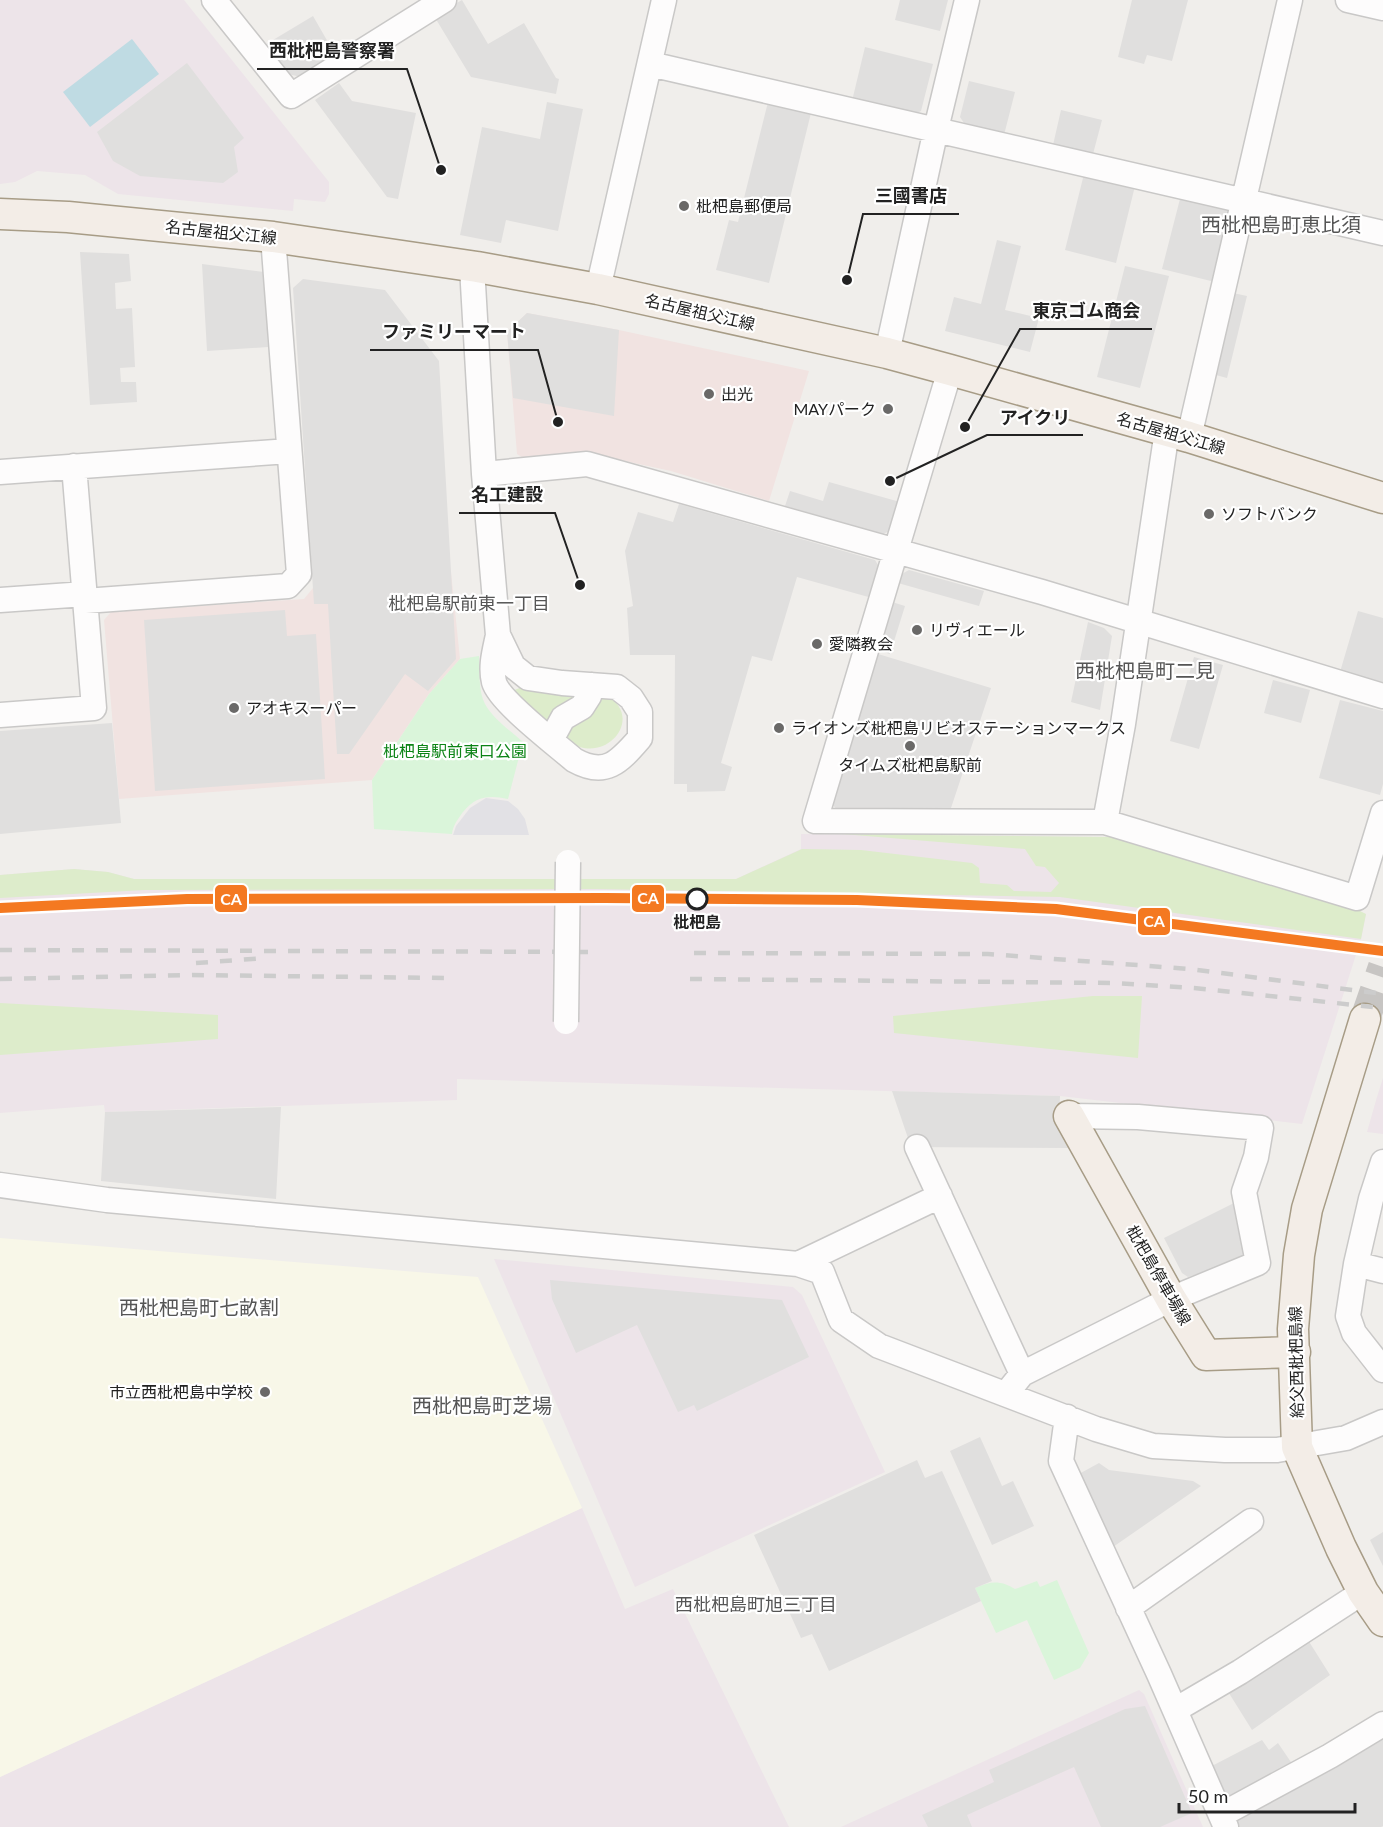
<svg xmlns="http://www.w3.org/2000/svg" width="1383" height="1827" viewBox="0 0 1383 1827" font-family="Lato,'Noto Sans JP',sans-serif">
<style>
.commercial{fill:#f1e3e1}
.industrial{fill:#ede4e9}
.education{fill:#f8f7e8}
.grass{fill:#ddeccb}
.park{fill:#daf5da}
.parking{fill:#e0dfde}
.plaza{fill:#e2e1e5}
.water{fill:#bfdbe3}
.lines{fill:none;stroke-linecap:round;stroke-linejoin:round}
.major-tunnel{stroke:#c7c5c3;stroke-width:30;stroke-dasharray:30 15;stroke-linecap:butt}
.minor-casing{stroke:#c9c8c7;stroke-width:27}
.major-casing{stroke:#a79c86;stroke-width:33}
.minor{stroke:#fdfcfc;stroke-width:24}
.major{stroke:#f3ede7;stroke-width:30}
.rail{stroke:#ccc;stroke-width:4.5;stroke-dasharray:12 12;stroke-linecap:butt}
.minor-bridge-casing{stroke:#c9c8c7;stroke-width:27;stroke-linecap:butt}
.minor-bridge{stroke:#fdfcfc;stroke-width:24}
.rail-1-casing{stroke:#fff;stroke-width:15}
.rail-1{stroke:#f47921;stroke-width:10}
.poi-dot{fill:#6a6968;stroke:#fff;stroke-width:2}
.stop-dot{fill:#fff;stroke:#222;stroke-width:3}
.labels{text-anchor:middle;stroke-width:4.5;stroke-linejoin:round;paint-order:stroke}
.poi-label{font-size:16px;fill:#222;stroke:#fff;text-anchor:start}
.street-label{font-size:16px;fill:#222;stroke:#fff}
.park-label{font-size:16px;fill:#0c8416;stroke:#fff}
.stop-label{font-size:16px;font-weight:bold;fill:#222;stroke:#fff}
.neighbourhood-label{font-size:18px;fill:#555;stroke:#fff}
.quarter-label{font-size:20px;fill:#555;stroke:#fff}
.leader{fill:none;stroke:#222;stroke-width:2}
.callout-dot{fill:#222;stroke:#fff;stroke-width:2}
.callout-label{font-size:18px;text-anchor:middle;font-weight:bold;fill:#222;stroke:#fff;stroke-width:4.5;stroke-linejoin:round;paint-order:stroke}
.line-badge{stroke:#fff;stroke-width:2}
.badge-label{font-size:16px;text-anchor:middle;font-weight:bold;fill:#fff}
</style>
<rect width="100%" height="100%" fill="#f0eeeb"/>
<path class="commercial" d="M527,313L619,330L809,371L769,501L671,471L611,458L584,454L525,459L517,454L507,332Z
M451,572L460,659L429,694L372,780L119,799L104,620L111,612L304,599L313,588Z"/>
<path class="industrial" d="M0,0H184L329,182V194L325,202L294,199L293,211L118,194L85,175L37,171L15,182L0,184Z
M801,834L1112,837L1366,914L1361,939L1302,1124L1060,1096L457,1079V1100L105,1112L104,1105L0,1113V875L74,869L108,872L134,879H736L801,849Z
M1383,1078V1134L1367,1132L1377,1097Z
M494,1259L793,1287L802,1295L885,1472L635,1587Z
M582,1508L625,1609L673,1589L789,1827H0V1777Z
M1139,1690L1144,1694L1203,1827H841Z"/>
<path class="education" d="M0,1238L478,1277L582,1508L0,1777Z"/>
<path class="grass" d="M527,685L584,694L554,726L512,691Z
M606,695C642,715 613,757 580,747C573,745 567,737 562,732L589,705Z
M842,834L1112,837L1354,908L1366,914L1361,939L1060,897L596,889L145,890L0,898V875L74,869L108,872L134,879H736L802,849L861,850L972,863L979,868L980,883L1007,885L1014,891L1051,892L1059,883L1045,867L1036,866L1025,849Z
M1093,996H1142L1138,1058L894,1033L893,1016Z
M0,1003L218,1015V1039L0,1055Z"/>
<path class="park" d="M479,656C480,671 478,691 485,704C493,719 511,731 523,742L508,799C489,795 476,796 463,812C458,819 453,825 452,834L374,829L372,780L429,694L460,659Z
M1057,1580L1089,1653L1080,1668L1054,1680L1027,1620L996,1633L975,1588C991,1581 1000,1580 1015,1589L1037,1581L1040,1587Z"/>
<path class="parking" d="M462,0L488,44L524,23L556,78L559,79L556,94L471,77L434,16Z
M900,0H948L940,31L895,20Z
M1132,0H1188L1172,61L1147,55L1144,64L1118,57Z
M313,16L336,56L301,77L288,74L263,46Z
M865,47L933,64L921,111L911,116L852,101Z
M187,63L244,138L234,147L238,172L223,183L140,176L113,161L97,132Z
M969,81L1015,92L1004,135L966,126L960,117Z
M339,83L352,101L416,113L398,199L387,197L315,100Z
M547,102L583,109L558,231L506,220L501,243L460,235L482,127L540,139Z
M768,102L811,113L769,283L716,270L729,220L738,222Z
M1061,110L1102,120L1093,154L1053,145Z
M1084,174L1135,186L1116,263L1065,250Z
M1181,195L1226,207L1231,215L1215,282L1162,269Z
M997,240L1021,246L1005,310L1039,318L1030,352L945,331L954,297L981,304Z
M80,252L129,254L131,281L115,283L116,309L132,308L135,367L120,368L121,382H136L137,402L90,405Z
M202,264L264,272L268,347L207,351Z
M1125,266L1169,276L1140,388L1097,377Z
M303,279L385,290L439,361L456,659L428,691L405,674L349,754H337L328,604H314L293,288Z
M1233,293L1247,296L1227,378L1212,374Z
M527,313L619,330L614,416L513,398L507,332Z
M829,482L900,502L892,530L883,534L785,506L790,491L823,501Z
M679,504L875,560L881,570L872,598L797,577L772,661L752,656L721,763L732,767L725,791L687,792V784H674L675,655H630L627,608L633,606L625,551L638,512L673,522Z
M909,570L984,591L979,606L898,583L900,575Z
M892,602L905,606L890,654L878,650Z
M285,610L287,636L316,634L325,779L155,791L144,620Z
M1358,611L1383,618V684L1340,672Z
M1088,622L1104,628L1112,636L1100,710L1071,702Z
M878,654L991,688L949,814L839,812L831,803Z
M1194,657L1223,665L1199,749L1170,741Z
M1273,680L1310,690L1301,723L1264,713Z
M1340,700L1383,711V784L1380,795L1319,778Z
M112,723L121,823L0,834V731Z
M892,1091L1060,1096L1059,1120L1069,1148L911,1147Z
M281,1107L276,1199L101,1181L105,1112Z
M1236,1202L1247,1252L1240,1260L1188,1277L1182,1273L1164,1238Z
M550,1280L782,1300L809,1357L697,1411L694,1405L678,1412L637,1325L576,1353L552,1299Z
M980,1437L1002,1486L1013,1481L1034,1526L992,1545L950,1451Z
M917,1460L925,1478L942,1471L992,1581L975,1588L981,1601L829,1671L812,1634L801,1638L754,1535Z
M1099,1463L1109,1470L1193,1481L1201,1486L1113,1547L1079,1474Z
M1383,1532V1566L1370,1540Z
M1308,1640L1330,1675L1252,1730L1227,1690Z
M1145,1706L1192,1813L1160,1827H1101L1074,1767L967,1815L972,1827H928L922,1815L994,1782L989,1770L1125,1709Z
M1383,1733V1826L1381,1827H1234V1814Z
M1262,1740L1269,1750L1278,1743L1295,1768L1232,1802L1223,1799L1208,1768Z"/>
<path class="plaza" d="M486,798L508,801L518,809L525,819L529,835H453L456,826L470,808Z"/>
<path class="water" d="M132,39L159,74L90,127L63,92Z"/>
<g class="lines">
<path class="major-tunnel" d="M1365,1019L1383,967"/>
<g class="minor-casing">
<path id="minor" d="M214,0L291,96L444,0
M1348,0L1383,8
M650,64L1383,233
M472,267L484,474L498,635C495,650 490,666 494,682C499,701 557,745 574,760C606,778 620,761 640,738V712L631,698L617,687L562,683L528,678L513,666L498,635
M598,289L664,0
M887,353L936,129L967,0
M950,370L815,821L1105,822L1357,898L1383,813
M1189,437L1290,0
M0,472L289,451
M484,474L587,464L1042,592L1383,696
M0,600L85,594
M85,601L288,586L299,574L273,237
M0,715L94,708L74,466
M551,740L563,718L582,707L589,696L592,685
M1105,822L1123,724L1167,431
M917,1147L1022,1374
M1383,1162L1371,1199L1356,1264L1348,1316L1354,1333L1383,1370
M0,1185L107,1200L798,1264L822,1272L841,1320L879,1346L1096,1429L1153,1446L1225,1450H1277L1346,1438L1383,1422
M798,1264L940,1196
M1356,1264L1383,1271
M1006,1394L1022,1374L1171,1299L1258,1263L1244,1192L1256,1157L1261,1128L1138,1117L1069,1116
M1067,1417L1061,1461L1159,1674L1226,1827
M1128,1608L1251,1521
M1175,1710L1240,1672L1363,1592
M1221,1815L1330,1756L1383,1724"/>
</g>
<g class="major-casing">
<path id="major" d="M0,214L68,217L273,237L477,267L598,289L887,353L950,370L1189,437L1383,498
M1365,1019L1307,1209L1299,1255L1293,1329L1297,1447L1341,1548L1363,1592L1383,1621
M1069,1116L1171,1299L1206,1355L1295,1352"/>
</g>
<use href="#minor" class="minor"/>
<use href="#major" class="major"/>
<path class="rail" d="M0,950L591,952
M694,953L988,954L1190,969L1383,994
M196,963L266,958
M0,979L192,975L447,978
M690,979L1113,983L1194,988L1383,1008"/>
<g class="minor-bridge-casing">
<path id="minor-bridge" d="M566,1022L568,862"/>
</g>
<use href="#minor-bridge" class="minor-bridge"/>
<g class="rail-1-casing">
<path id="rail-1" d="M0,908L187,899L605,898L857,900L1056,909L1383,951"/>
</g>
<use href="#rail-1" class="rail-1"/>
</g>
<g class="poi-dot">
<circle cx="684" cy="206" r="6"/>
<circle cx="709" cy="394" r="6"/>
<circle cx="888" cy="409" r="6"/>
<circle cx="1209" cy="514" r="6"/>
<circle cx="917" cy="630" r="6"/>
<circle cx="817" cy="644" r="6"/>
<circle cx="234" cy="708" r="6"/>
<circle cx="779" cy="728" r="6"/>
<circle cx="910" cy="746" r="6"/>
<circle cx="265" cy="1392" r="6"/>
</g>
<circle class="stop-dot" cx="697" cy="899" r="10"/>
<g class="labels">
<g class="poi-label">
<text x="696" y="212">枇杷島郵便局</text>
<text x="721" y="400">出光</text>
<text x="876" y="415" text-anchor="end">MAYパーク</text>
<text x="1221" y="520">ソフトバンク</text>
<text x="929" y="636">リヴィエール</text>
<text x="829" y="650">愛隣教会</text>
<text x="246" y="714">アオキスーパー</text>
<text x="791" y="734">ライオンズ枇杷島リビオステーションマークス</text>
<text x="910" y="771" text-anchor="middle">タイムズ枇杷島駅前</text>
<text x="253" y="1398" text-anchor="end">市立西枇杷島中学校</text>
</g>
<g class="street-label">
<text transform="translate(221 232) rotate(6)" y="6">名古屋祖父江線</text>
<text transform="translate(700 312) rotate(13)" y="6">名古屋祖父江線</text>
<text transform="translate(1171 433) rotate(16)" y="6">名古屋祖父江線</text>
<text transform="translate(1159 1275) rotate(60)" y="6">枇杷島停車場線</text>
<text transform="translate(1296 1362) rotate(-91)" y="6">給父西枇杷島線</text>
</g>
<g class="park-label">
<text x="455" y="757">枇杷島駅前東口公園</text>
</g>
<g class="stop-label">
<text x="697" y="928">枇杷島</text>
</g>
<g class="neighbourhood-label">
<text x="469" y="610">枇杷島駅前東一丁目</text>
<text x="756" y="1611">西枇杷島町旭三丁目</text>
</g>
<g class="quarter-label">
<text x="1281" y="232">西枇杷島町恵比須</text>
<text x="1145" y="678">西枇杷島町二見</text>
<text x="199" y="1315">西枇杷島町七畝割</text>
<text x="482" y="1413">西枇杷島町芝場</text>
</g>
</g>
<path class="leader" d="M441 170L407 69H257M847 280L863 214H959M965 427L1020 329H1152M558 422L538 350H370M890 481L987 435H1083M580 585L555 513H459"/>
<g class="callout-dot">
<circle cx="441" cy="170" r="6"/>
<circle cx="847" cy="280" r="6"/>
<circle cx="965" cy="427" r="6"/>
<circle cx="558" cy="422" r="6"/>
<circle cx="890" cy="481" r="6"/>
<circle cx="580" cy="585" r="6"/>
</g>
<g class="callout-label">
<text x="332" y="57">西枇杷島警察署</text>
<text x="911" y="202">三國書店</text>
<text x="1086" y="317">東京ゴム商会</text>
<text x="454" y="338">ファミリーマート</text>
<text x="1035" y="424">アイクリ</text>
<text x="507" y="501">名工建設</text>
</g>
<g class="line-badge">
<rect x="631" y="884" width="34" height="29" rx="6" fill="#f47921"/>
<rect x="214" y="884" width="34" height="29" rx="6" fill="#f47921"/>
<rect x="1137" y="907" width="34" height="29" rx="6" fill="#f47921"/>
</g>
<g class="badge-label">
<text x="648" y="904">CA</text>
<text x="231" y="905">CA</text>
<text x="1154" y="927">CA</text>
</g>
<path d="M1179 1803v9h176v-9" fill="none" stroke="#222222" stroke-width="3"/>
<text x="1188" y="1803" font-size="18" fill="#222222" stroke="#ffffff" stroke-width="4.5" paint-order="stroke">50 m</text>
</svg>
